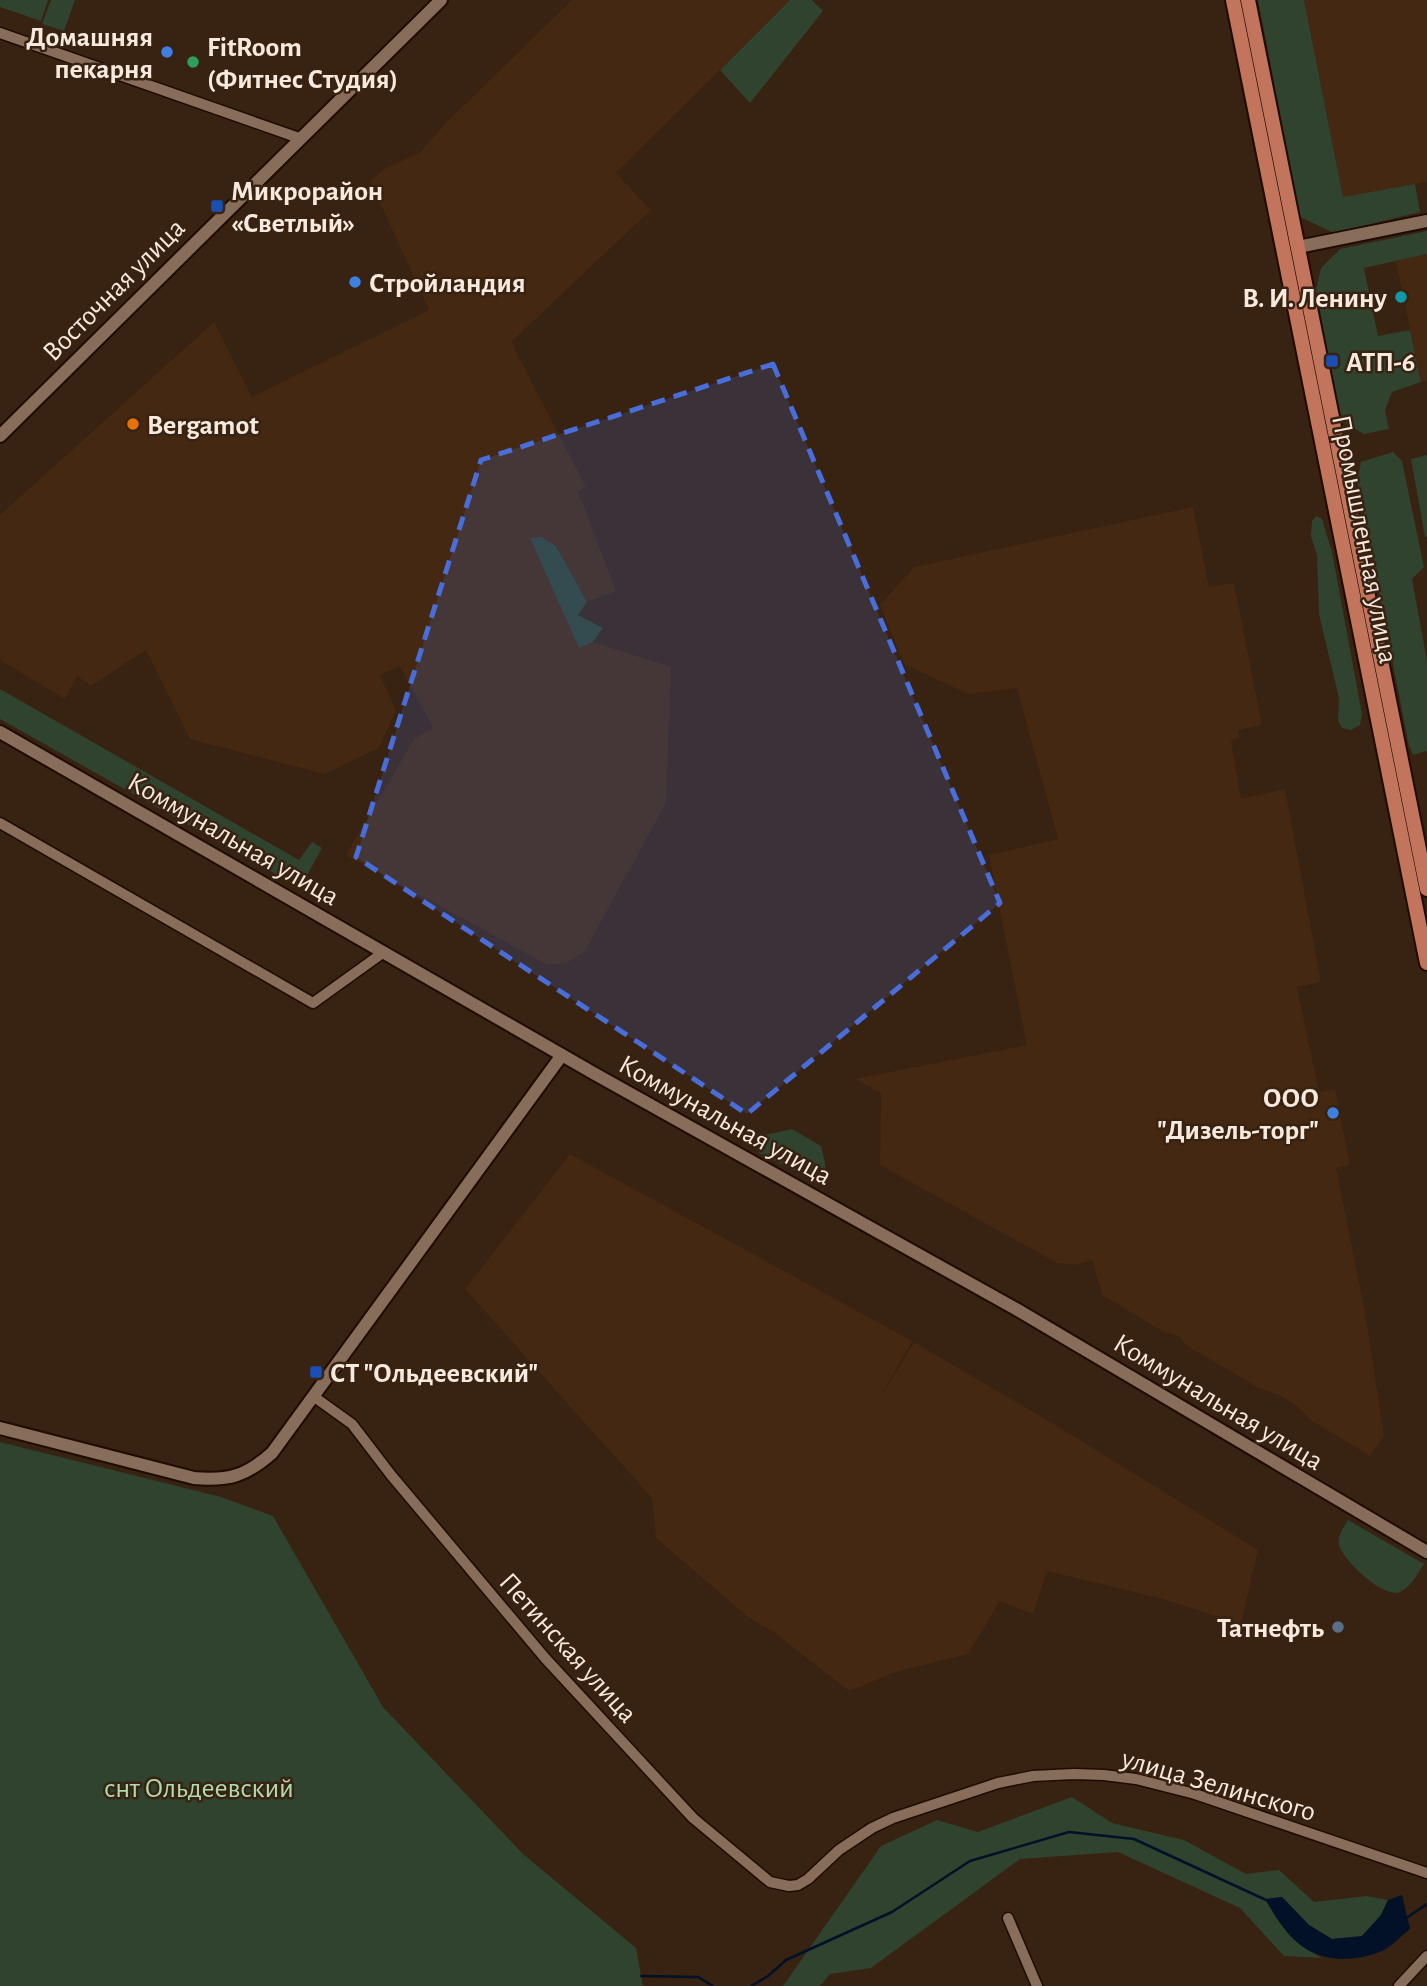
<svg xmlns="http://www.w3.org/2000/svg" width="1427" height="1986" viewBox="0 0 1427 1986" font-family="'Alegreya Sans',sans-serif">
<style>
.built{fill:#442811}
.green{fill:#2f432f}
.water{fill:#021127}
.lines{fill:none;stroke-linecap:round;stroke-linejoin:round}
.stream{stroke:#021127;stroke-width:2.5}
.minor-casing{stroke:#1f0b00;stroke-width:13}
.tertiary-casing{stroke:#1f0b00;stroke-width:16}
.secondary-casing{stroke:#1f0b00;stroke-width:16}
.primary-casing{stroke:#1f0b00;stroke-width:18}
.minor{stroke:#886e5a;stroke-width:10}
.tertiary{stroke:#886e5a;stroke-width:12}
.secondary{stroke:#886e5a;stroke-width:12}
.primary{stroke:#c2755c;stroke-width:14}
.marked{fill:#496dd9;fill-opacity:0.2;stroke:#496dd9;stroke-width:5;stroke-dasharray:14 9;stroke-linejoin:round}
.shop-dot{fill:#3f7fe0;stroke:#382211;stroke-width:2.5}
.leisure-dot{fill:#2e9e5b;stroke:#382211;stroke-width:2.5}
.transit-dot{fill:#1a4fb4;stroke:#382211;stroke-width:2.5}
.culture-dot{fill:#0f9aa8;stroke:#382211;stroke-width:2.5}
.food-dot{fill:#e8710a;stroke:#382211;stroke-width:2.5}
.service-dot{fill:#5c6f8a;stroke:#382211;stroke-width:2.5}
.labels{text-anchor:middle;stroke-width:5;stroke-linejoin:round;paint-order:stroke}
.poi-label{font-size:28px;font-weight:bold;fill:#f8e9de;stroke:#382211;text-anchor:start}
.street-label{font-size:28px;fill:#f8e9de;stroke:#382211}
.park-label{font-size:28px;fill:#addcad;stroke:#382211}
</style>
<rect width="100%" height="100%" fill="#382211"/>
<path class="built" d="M572,0H790L616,173L651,210L511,342L586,487L578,491L616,591L587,602L556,546L579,647L593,642L671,667L666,803L585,951L568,962L548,965L346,855L414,739L433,728L400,666L380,675L396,711L379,748L324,774L190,739L146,650L91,686L77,676L65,699L0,660V515L214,322L252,397L429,310L370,181L383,170L420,152L447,122Z
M1304,0H1427V182L1343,197Z
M1427,254V381L1421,382L1396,261Z
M1193,507L1209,587L1234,583L1262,725L1238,730L1239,738L1231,740L1241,799L1285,789L1321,982L1297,987L1319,1092L1335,1089L1350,1165L1336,1168L1365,1312L1384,1436L1370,1456L1311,1420L1297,1406L1279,1395L1259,1388L1186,1345L1179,1336L1166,1333L1102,1295L1092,1260L1075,1265L1057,1263L880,1165L881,1093L855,1079L1027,1045L989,855L1058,839L1017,688L968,694L904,664L880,605L914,567Z
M570,1154L912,1341L877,1403L914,1342L1062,1429L1258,1550L1241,1624L1159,1598L1047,1571L1033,1614L1000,1601L968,1654L896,1672L849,1691L775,1633L749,1618L656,1538L652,1498L465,1289Z"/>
<path class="green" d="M0,0H48L41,21L0,7Z
M51,0H75L64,31L42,24Z
M790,0H812L823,11L750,103L720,70Z
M1258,0H1304L1343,197L1415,184L1420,212L1334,233L1300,217Z
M1427,231V254L1364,268L1378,336L1410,330L1421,382L1392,392L1385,410L1389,429L1364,434L1339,419L1316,290L1321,268L1340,249Z
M1393,452L1402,461L1424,567L1412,579L1427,661V751L1413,755L1409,746L1357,480L1361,462Z
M1427,455V537H1425L1411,459Z
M1316,516L1322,519L1332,552L1362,714L1360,725L1351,730L1342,728L1338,721L1339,698L1319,614L1317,555L1311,536L1312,521Z
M541,537L556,546L587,602L578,615L603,628L593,642L579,648L530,538Z
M0,689L299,860L312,842L322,848L300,888L0,719Z
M792,1129L821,1146C824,1159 830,1173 820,1183L759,1153L756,1145L760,1136Z
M0,1442L221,1497L273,1516L383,1707L523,1854L636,1948L643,1986H0Z
M1348,1520L1424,1564C1418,1573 1411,1587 1400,1592C1383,1599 1343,1560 1339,1545C1337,1535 1344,1527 1348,1520Z
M1072,1797L1112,1823L1184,1840L1246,1874L1279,1870L1314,1902L1367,1896L1388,1900L1381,1915L1362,1936L1332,1939L1309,1925L1282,1897L1266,1899C1279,1927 1295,1943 1322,1958L1284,1956L1240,1908L1118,1852L1020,1859L871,1968L830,1974L820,1986H783L881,1846L937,1820L978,1832Z"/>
<path class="water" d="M1402,1895L1410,1929C1402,1935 1393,1945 1384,1950C1371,1956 1357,1959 1342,1959C1300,1957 1285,1932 1265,1899L1282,1897L1309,1925L1332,1939L1362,1936L1381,1915L1388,1900Z"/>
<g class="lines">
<path class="stream" d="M1405,1919L1427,1904
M641,1976L698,1977L713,1986
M751,1986L768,1976L786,1960L892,1912L970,1861L1069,1832L1134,1839L1266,1900"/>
<g class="minor-casing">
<path id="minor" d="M0,33L299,138
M0,823L313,1003L384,952
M313,1396L352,1424L391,1475L545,1658L693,1818L770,1882L789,1886L798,1885L808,1879L839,1850L872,1828L893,1818L998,1783L1033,1776L1074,1774L1104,1775L1136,1779L1195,1794L1427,1873
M1008,1918L1037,1986
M1399,1986L1427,1956"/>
</g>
<g class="tertiary-casing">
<path id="tertiary" d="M1298,247L1427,221
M0,1428L194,1478C229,1481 246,1476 272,1453L562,1055"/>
</g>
<g class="secondary-casing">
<path id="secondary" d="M0,436L441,0
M0,732L595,1074L1016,1309L1427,1552"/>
</g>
<g class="primary-casing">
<path id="primary" d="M1233,0L1427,963
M1248,0L1427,889"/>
</g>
<use href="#minor" class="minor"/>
<use href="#tertiary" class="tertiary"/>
<use href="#secondary" class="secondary"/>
<use href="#primary" class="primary"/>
</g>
<path class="marked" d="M773,364L1000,903L747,1114L356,857L481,460Z"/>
<g class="shop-dot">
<circle cx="167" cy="52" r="7"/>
<circle cx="355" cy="282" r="7"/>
<circle cx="1333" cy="1113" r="7"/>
</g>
<circle class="leisure-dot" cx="193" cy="62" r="7"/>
<g class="transit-dot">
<rect x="210" y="199" width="14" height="14" rx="3.5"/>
<rect x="1325" y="354" width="14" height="14" rx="3.5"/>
<rect x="309" y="1365" width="14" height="14" rx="3.5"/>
</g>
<circle class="culture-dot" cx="1401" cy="297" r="7"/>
<circle class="food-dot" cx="133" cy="424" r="7"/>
<circle class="service-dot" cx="1338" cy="1627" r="7"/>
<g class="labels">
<g class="poi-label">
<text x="153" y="46" text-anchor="end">Домашняя<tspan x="153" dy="32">пекарня</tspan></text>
<text x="207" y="56">FitRoom<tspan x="207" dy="32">(Фитнес Студия)</tspan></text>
<text x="231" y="200">Микрорайон<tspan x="231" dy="32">«Светлый»</tspan></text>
<text x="369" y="292">Стройландия</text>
<text x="1387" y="307" text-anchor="end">В. И. Ленину</text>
<text x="1346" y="371">АТП-6</text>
<text x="147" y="434">Bergamot</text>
<text x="1319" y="1107" text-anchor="end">ООО<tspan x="1319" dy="32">"Дизель-торг"</tspan></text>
<text x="330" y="1382">СТ "Ольдеевский"</text>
<text x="1324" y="1637" text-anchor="end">Татнефть</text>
</g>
<g class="street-label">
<text transform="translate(113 289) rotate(-45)" y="10">Восточная улица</text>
<text transform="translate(1366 539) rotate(79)" y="10">Промышленная улица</text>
<text transform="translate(234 838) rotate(30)" y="10">Коммунальная улица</text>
<text transform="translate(726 1119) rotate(29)" y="10">Коммунальная улица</text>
<text transform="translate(1219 1401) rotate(31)" y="10">Коммунальная улица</text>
<text transform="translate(569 1647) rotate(48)" y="10">Петинская улица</text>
<text transform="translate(1219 1784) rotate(16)" y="10">улица Зелинского</text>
</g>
<g class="park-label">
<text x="199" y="1797">снт Ольдеевский</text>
</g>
</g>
</svg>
